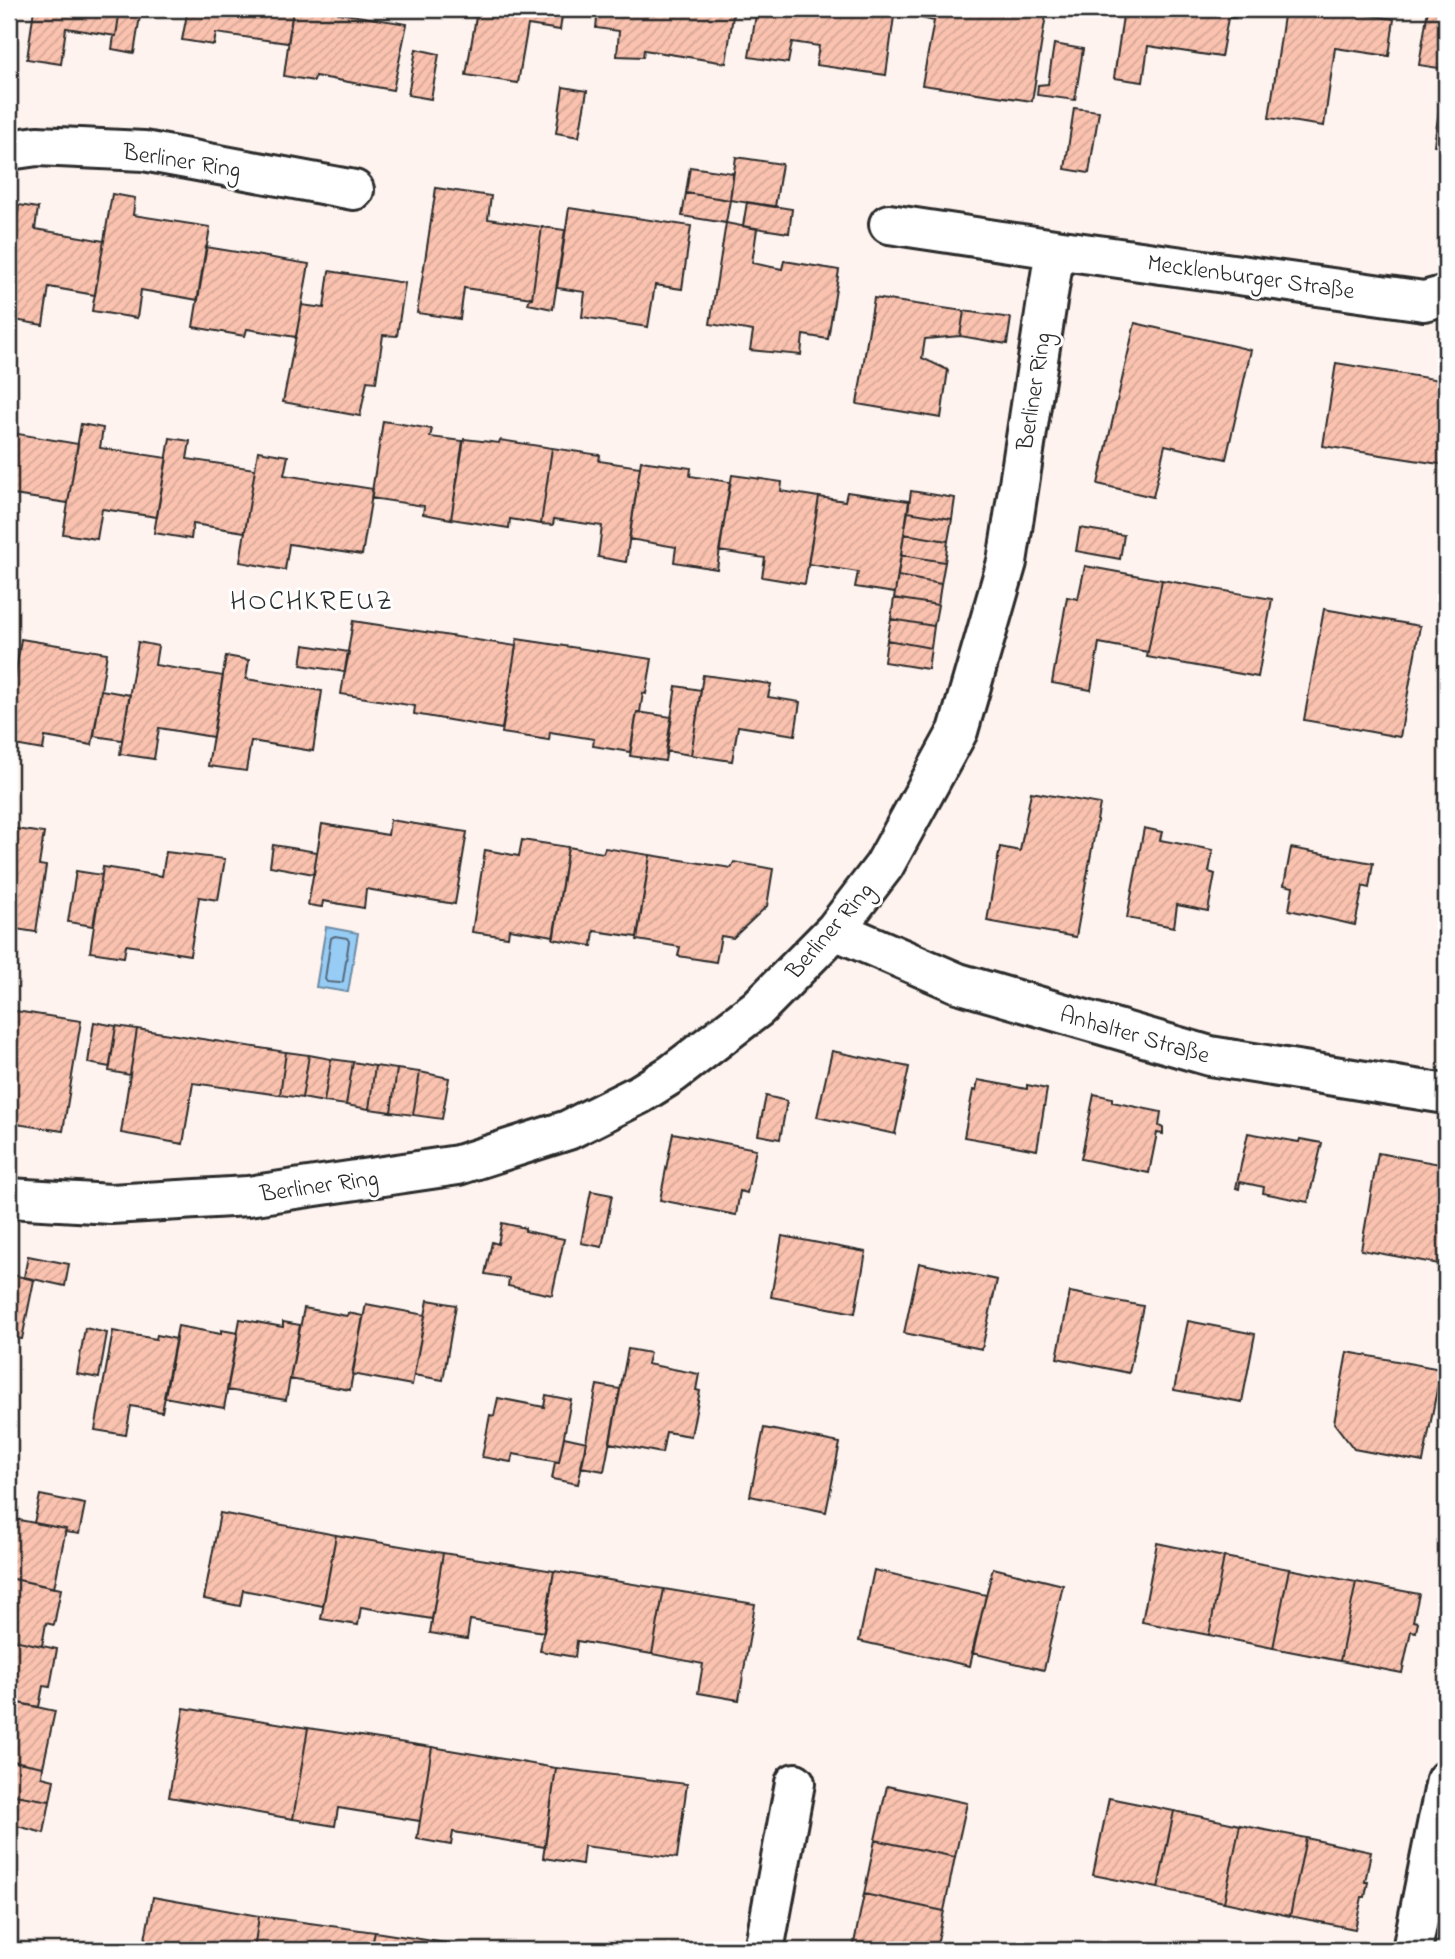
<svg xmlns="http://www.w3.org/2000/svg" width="1455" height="1959" viewBox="0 0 1455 1959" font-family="'Indie Flower',sans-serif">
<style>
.green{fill:url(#green-dots);stroke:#6a8c72;stroke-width:2}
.water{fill:#97ccf5;stroke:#6c8ca4;stroke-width:2}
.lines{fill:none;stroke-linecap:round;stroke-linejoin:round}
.shore{stroke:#566b7c;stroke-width:2}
.building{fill:url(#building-hatch);stroke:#2b2b2b;stroke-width:2}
.minor-casing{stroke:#2b2b2b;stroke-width:44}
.minor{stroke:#fff;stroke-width:38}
.labels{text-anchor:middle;stroke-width:6;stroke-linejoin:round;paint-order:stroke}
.street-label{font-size:24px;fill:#2b2b2b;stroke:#fff}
.quarter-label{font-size:28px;letter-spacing:2px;fill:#2b2b2b;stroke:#fff}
</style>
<defs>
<pattern id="green-dots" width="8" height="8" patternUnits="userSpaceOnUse" patternTransform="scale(1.75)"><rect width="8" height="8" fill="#a9edb8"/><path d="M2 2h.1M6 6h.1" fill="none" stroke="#92cb9e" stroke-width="1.8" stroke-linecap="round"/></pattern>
<pattern id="building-hatch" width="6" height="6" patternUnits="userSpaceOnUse" patternTransform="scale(1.75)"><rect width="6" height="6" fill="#fac2af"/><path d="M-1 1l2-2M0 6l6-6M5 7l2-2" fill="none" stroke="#d6a797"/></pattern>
</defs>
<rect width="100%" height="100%" fill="#fef3ef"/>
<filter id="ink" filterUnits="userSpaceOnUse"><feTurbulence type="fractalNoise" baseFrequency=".0143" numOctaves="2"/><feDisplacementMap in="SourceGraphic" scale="14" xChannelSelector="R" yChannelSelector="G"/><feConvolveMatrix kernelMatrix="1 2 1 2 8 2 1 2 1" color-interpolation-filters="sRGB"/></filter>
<g filter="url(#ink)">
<path class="green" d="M1446,1849V1950H1426Z"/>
<path class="water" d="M326,927L358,933L348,992L316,987Z"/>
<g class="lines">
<path class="shore" d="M335,936L347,938L349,941L343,981L340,983L327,982L325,979L331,938Z"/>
</g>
<path class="building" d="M34,9H120L116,36L66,28L61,64L27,59Z
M120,9L141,10L134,53L112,49L114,36H116Z
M188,9H293L288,43L216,33L214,45L182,40Z
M293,9H339L338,13L407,24L393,90L315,76L314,81L284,76Z
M446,9H563L560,30L528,25L518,83L466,75L476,17L445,12Z
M598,9H734L726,63L644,50L643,57L617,56L619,31L596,28Z
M757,9H895L886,75L816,65L819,46L792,42L788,63L749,57Z
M913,9H1047L1032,101L922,85L934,21L912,16Z
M1122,9H1237L1235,18H1228L1221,57L1148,46L1143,82L1114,78L1124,9Z
M1285,9H1362V14L1394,19L1389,56L1335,48L1324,126L1269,118Z
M1428,9H1446V147L1434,145L1445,69L1419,65Z
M1054,44L1083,49L1075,100L1037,95L1038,85L1048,84Z
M416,49L439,54L431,99L408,95Z
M563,87L587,91L579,137L556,133Z
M1074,108L1099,111L1089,173L1065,169Z
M736,157L782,164L775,207L730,200Z
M690,167L733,173L730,200L686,193Z
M436,188L491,196L488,219L542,227L532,298L464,288L460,319L417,313Z
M686,193L730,200L726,223L682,216Z
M112,194L135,198L133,215L210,227L198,300L141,290L137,318L92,311Z
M747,202L792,209L789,233L743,226Z
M19,205L38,208L35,229L104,241L95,295L49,287L43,325L9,319V269Z
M569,208L691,226L682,289L655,285L648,327L582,317L585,292L557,288Z
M726,223L757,229L752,263L782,269L784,261L839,270L828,339L803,335L801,355L750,350L753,331L710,324Z
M542,227L565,230L553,309L528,304L530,297L532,298Z
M206,247L309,264L296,337L247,329L245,336L193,327Z
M329,271L405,283L397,336L383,335L376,382L367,381L360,416L283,402L302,305L324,308Z
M874,298L964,311L960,336L925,339L922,358L948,370L941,418L857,404Z
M964,311L1011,318L1007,344L960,336Z
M1135,323L1251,350L1226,459L1165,445L1153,497L1098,484Z
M1336,363L1446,381V465L1323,446Z
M9,414L15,415L12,433L78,444L68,503L13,495L9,521Z
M383,421L432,429L430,437L463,441L451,519L423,514L424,506L371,498Z
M81,424L103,428L100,448L167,458L157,517L102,509L97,539L63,534Z
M170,438L190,441L187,459L255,469L245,532L193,524L191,539L154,533Z
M464,439L499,443L500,440L552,448L541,524L510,519L509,528L451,519Z
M552,448L600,455L599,461L640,467L626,562L598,557L602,526L554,519L553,525L541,524Z
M258,451L288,456L284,475L373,489L362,555L289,544L285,570L240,562Z
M641,461L691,468L690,476L730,482L717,569L674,562L676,547L629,539Z
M732,475L782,482L781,491L819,497L805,584L762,577L765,558L719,551Z
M911,491L955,498L952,519L908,512Z
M847,492L909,501L895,593L855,587L858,572L808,564L819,497L845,501Z
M908,512L952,519L948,541L904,534Z
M1080,528L1124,535L1120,559L1076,551Z
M904,534L948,541L945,562L901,555Z
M901,555L945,562L941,584L898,576Z
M1085,566L1162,580L1148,652L1099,643L1091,690L1052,683L1067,597L1078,599Z
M898,576L941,584L938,605L894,598Z
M1162,580L1272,599L1258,677L1147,657Z
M894,598L938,605L934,626L891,619Z
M1324,609L1420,626L1400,737L1304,720Z
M891,619L934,626L931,648L887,640Z
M353,621L516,646L502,729L414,714L415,706L341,694Z
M21,639L107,653L92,745L45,737L43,750L9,744V677H15Z
M517,639L652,659L646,694L643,693L640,712H637L630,752L593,746L594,739L550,732L549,740L502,733Z
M887,640L931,648L928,669L884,662Z
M138,642L158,646L155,665L223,676L213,737L159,728L154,759L120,754Z
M304,645L349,652L345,672L301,665Z
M226,656L249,660L246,679L322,691L313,751L251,741L246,771L208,766Z
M703,675L771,684L768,697L800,702L795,735L738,726L732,761L691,755Z
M676,686L701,690L691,755L666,751Z
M101,690L130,695L122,740L94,736Z
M637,712L672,717L665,761L630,756Z
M1031,792L1100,804L1076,937L987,921L1000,847L1020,851Z
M390,820L467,832L455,904L366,889L364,908L323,901L322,907L308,905L322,824L388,835Z
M9,828L44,833L39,865L46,866L36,932L9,928Z
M1144,828L1162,832L1160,840L1213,850L1209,872L1215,874L1208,911L1177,905L1174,927L1127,918Z
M522,840L568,847L554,936L509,929L508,937L472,932L485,850L519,856Z
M273,845L317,852L314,874L270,866Z
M568,847L603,853L605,848L650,855L637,937L594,931L592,946L553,939Z
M1291,848L1373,863L1369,888L1363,886L1355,925L1289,910L1293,887L1284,885Z
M166,852L225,859L218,900L199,897L190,955L126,945L124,957L90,952L103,867L162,876Z
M650,855L731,868L734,862L773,869L767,906L733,938L721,936L716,962L678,956L680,947L637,940Z
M76,871L102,875L93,926L68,922Z
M9,1010L81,1021L63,1131L9,1123Z
M94,1022L116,1026L110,1067L88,1063Z
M116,1026L137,1029L130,1075L109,1071Z
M137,1029L286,1052L280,1095L193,1083L183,1144L121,1133Z
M832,1051L909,1067L895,1134L817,1117Z
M286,1052L309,1055L302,1098L280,1095Z
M309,1055L331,1059L324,1102L302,1098Z
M331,1059L353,1062L346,1105L324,1102Z
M353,1062L375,1066L369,1109L346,1105Z
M375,1066L397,1069L391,1112L369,1109Z
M397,1069L420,1072L413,1115L391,1112Z
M420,1072L449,1078L442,1119L413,1115Z
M978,1080L1027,1089V1085L1047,1089L1037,1150L964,1137L973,1090L976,1091Z
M1094,1094L1112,1098V1102L1161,1112L1159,1126L1163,1128V1134L1157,1133L1149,1173L1081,1159Z
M766,1096L787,1101L780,1139L758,1135Z
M673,1133L756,1149L747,1193L740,1191L736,1215L660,1200Z
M1248,1133L1299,1142L1300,1139L1322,1143L1308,1202L1263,1193L1264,1187L1240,1182L1239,1189L1236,1188Z
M1378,1153L1446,1165L1445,1265L1361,1250Z
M591,1191L612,1195L602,1247L581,1243Z
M502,1223L525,1228V1231L564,1239L552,1295L508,1286L509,1278L485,1274L492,1242L498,1244Z
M782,1236L866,1252L855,1313L771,1297Z
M28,1256L69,1264L65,1286L24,1277Z
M919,1263L997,1280L982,1349L904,1333Z
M9,1274L34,1280L22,1339L9,1337Z
M1070,1292L1143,1306L1129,1373L1057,1358Z
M428,1300L456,1305L443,1380L414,1375Z
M366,1304L425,1315L412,1385L352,1374Z
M304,1308L347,1316L348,1313L363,1316L350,1390L290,1379Z
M240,1319L283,1327V1322L300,1325L286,1400L227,1390Z
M1188,1321L1255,1334L1242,1402L1174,1390Z
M178,1326L221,1334V1330L238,1333L224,1408L164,1397Z
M85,1328L107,1333L99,1378L77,1374Z
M113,1331L156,1339L157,1335L176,1339L162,1412L131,1406L126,1435L95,1430Z
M628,1349L650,1353L647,1364L699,1374L696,1390L700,1391L691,1436L666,1432L662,1453L610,1443Z
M1347,1352L1441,1369L1423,1462L1354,1449L1334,1423Z
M597,1385L620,1389L604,1471L581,1467Z
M546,1395L571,1400L559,1462L513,1454L511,1462L482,1457L490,1415L494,1416L498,1398L544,1407Z
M764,1428L840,1443L826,1512L750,1496Z
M564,1437L587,1442L578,1484L552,1479L555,1462H559Z
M40,1495L85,1504L79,1534L65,1532L66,1529L34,1523Z
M220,1513L336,1535L323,1606L243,1590L240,1606L204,1599Z
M9,1518L66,1529L54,1588L9,1578Z
M336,1535L443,1553L432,1619L361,1607L358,1625L321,1619Z
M1157,1543L1224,1557L1209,1635L1142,1622Z
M443,1553L554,1571L544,1632L470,1620L467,1639L430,1633Z
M1224,1557L1289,1569L1273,1648L1209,1635Z
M993,1568L1063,1585L1044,1670L972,1653Z
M1289,1569L1356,1582L1340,1661L1273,1648Z
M874,1570L986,1595L970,1666L859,1641Z
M554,1571L664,1589L652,1654L577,1641L575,1657L540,1651Z
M9,1578L61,1589L54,1625L46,1623L42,1646L9,1639Z
M1356,1582L1419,1594L1413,1621L1418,1622L1416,1632L1411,1631L1402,1673L1340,1661Z
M664,1589L755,1604L739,1700L698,1693L703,1664L652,1654Z
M9,1639L57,1649L50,1687L43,1686L39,1707L9,1701Z
M9,1701L55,1711L43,1767L9,1760Z
M184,1708L308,1728L293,1819L169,1797Z
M308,1728L432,1747L420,1821L338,1808L335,1826L293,1819Z
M432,1747L556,1768L545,1847L453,1832L451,1845L417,1839Z
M12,1761L43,1767L42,1777L54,1780L50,1801L9,1794Z
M556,1768L687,1784L677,1858L584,1846L582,1864L543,1858Z
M887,1786L967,1803L955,1857L875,1840Z
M9,1794L50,1801L44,1833L9,1824Z
M1109,1798L1174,1811L1158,1888L1093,1875Z
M1174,1811L1240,1825L1224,1902L1158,1888Z
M1240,1825L1306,1838L1290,1916L1224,1902Z
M1306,1838L1371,1852L1365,1882H1368L1365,1897H1362L1355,1929L1290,1916Z
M875,1840L955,1857L944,1911L864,1894Z
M864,1894L944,1911L936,1950H863L853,1948Z
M153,1897L259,1916L254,1950H143Z
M259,1916L375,1932L371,1950H254Z
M375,1932L407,1937L484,1949L371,1950Z"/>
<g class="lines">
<g class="minor-casing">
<path id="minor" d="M9,150L37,146L144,151L354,190
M1055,249L1424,301L1446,295
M835,930L958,983L1210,1056L1446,1094
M9,1198L111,1204L248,1196L458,1165L568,1130L640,1094L672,1074L758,1008L835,930L884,866L958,731L1007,562L1055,249L889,224
M764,1950L795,1783
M1412,1950L1446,1780"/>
</g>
<use href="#minor" class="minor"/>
</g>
</g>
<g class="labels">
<g class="street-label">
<text transform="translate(182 160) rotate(9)" y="8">Berliner Ring</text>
<text transform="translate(1251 276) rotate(8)" y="8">Mecklenburger Straße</text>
<text transform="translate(1033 391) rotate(-81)" y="8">Berliner Ring</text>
<text transform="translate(829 930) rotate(-49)" y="8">Berliner Ring</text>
<text transform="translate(1135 1034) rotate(16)" y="8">Anhalter Straße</text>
<text transform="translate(319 1185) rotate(-8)" y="8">Berliner Ring</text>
</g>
<g class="quarter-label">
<text x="312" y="609">HOCHKREUZ</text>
</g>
</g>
<rect width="1455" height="1959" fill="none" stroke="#fff" stroke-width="35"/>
<rect x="18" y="18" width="1420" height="1924" fill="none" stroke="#2b2b2b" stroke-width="2.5" filter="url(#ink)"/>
</svg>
